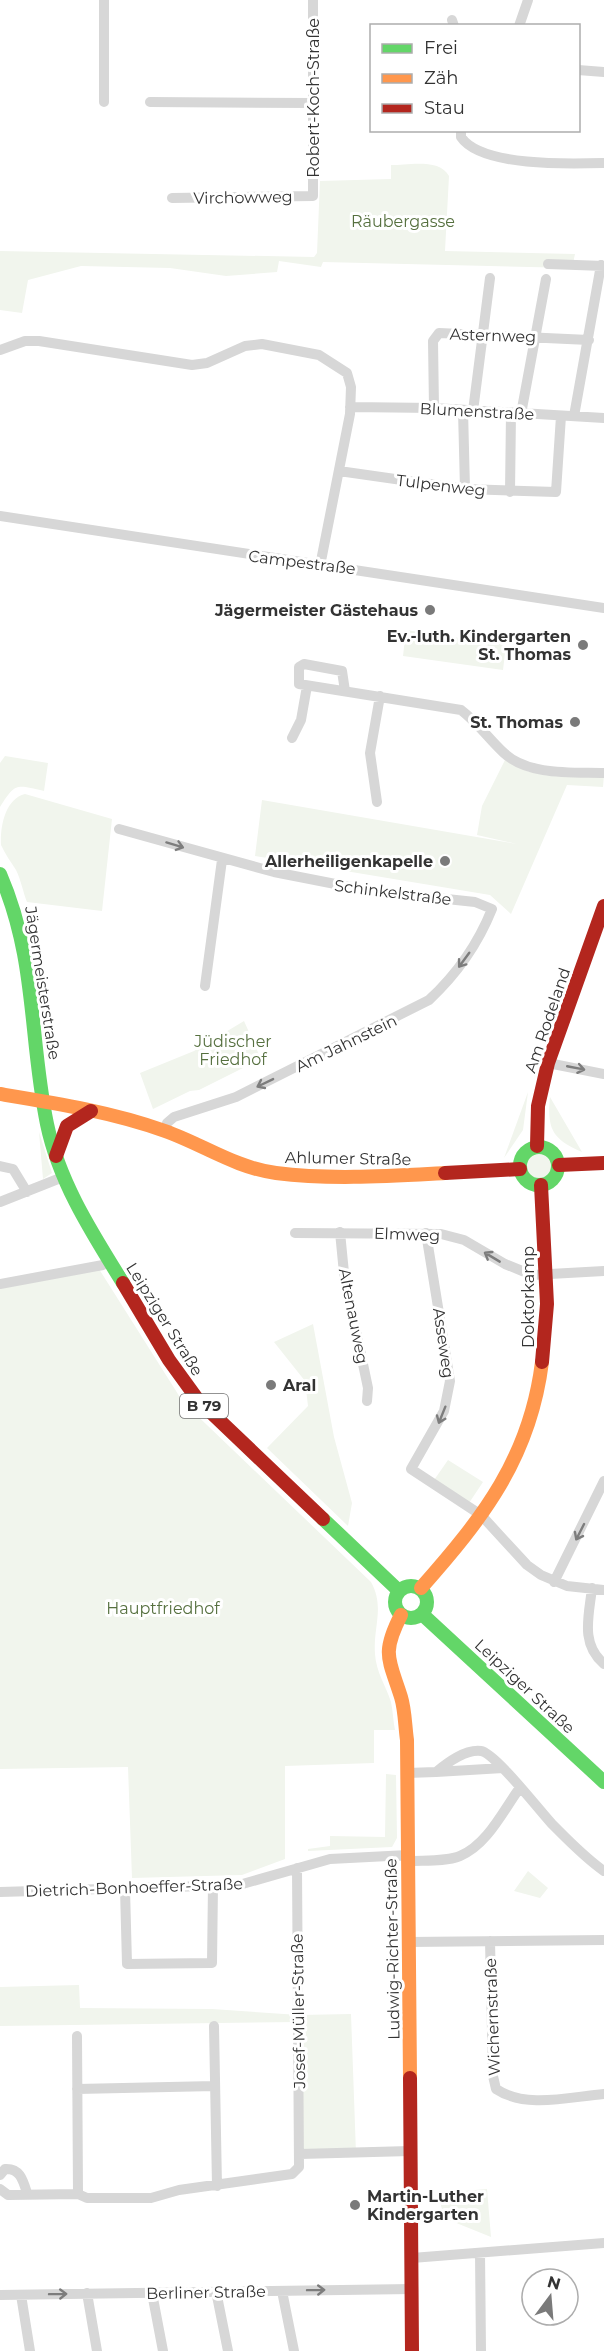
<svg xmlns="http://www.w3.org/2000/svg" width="604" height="2351" viewBox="0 0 604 2351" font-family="Montserrat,sans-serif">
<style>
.green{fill:#f1f5ed}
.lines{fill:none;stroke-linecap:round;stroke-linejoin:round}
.street{stroke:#d7d7d7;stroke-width:10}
.fast{stroke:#63d668;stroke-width:14}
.slow{stroke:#ff974d;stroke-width:14}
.jam{stroke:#b3261e;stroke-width:14}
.oneway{stroke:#7d7d7d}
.poi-dot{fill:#7a7a7a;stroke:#fff;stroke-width:2}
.labels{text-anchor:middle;stroke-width:6;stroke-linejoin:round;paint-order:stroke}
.shield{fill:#fff;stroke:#707070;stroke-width:1.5}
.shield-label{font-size:15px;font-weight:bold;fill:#333}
.street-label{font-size:16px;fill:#333;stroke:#fff}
.park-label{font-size:16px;fill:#56703f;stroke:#fff}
.poi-label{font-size:16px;font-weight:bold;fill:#333;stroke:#fff;text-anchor:end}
</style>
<rect width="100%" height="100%" fill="#fff"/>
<path class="green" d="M391,165C408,165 440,158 449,176L445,251L575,254L572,268L323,262L321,267L279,261L277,272L226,276L170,268L81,266L28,280L22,313L0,310V251L314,257L317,253L320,181L391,179Z
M406,630L506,645L503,670L403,656Z
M5,756L48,763L44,791C16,785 16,782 0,807V763Z
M505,760L529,772L604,775L603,787L567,785L511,914L490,895L255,856L262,800L517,844L477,835L482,806Z
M25,794L112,819L102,911L27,902C23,892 21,880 16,870C11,862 5,854 1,845C0,827 5,799 25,794Z
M244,1021L261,1059L199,1090L190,1091L153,1109L140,1073L194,1051Z
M528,1092L523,1130L504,1158Z
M550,1097L582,1152C552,1139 547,1129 550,1097Z
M39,1132L52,1173L43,1179Z
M526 1165a13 13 0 1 1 26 0a13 13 0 1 1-26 0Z
M99,1269L183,1402L371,1582C385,1607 373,1627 375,1654C376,1672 386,1686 391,1702C393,1711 393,1721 395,1730H374V1763L285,1766V1859L242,1875L132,1878L128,1767L0,1769V1287Z
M313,1324L334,1437L352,1503L348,1526L267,1448L308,1406L305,1381L274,1342Z
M448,1460L483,1482L467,1506L432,1483Z
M386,1774L396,1775L397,1838L392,1847L308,1851V1849L330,1846V1836L385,1837Z
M528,1871L548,1888L540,1898L514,1891Z
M79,1985L80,2008L212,2009L299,2015L351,2014L356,2153L300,2154L298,2022L0,2026V1987Z
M487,2189L491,2237L444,2218L438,2193Z"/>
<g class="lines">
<path class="street" d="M104,0V102
M452,20L454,26
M519,26L528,0
M578,70L604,72
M150,102L313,103
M461,130V137C481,167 571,164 604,163
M172,198L313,196V0
M548,264L604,266
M0,350L25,341H39L192,365L207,363L245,346L262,344L319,355L347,373L351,387L350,414L320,566
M350,407L434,408L604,418
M434,408L433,341L439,333L589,340
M463,410L465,489
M473,411L490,278
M521,414L546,279
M574,416L601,265
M339,471L465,489L556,492L561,416
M510,492L511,413
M0,516L604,608
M345,691L342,671L304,664L299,667V684L461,710C478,723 489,739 504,753C529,776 573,772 604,773
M292,738L301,720L307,686
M377,802L370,753L380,696
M119,829L274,872L371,891L475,902L492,909C478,944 457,974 429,1000L236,1097L174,1117L167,1123L165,1131
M205,986L222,860
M548,1063L604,1074
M0,1166L13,1169L27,1192
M0,1202L63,1177
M340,1232L344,1273L368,1388L367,1401
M295,1233L441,1234L464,1240L505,1264L532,1275L604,1271
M426,1233L450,1381L444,1411L411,1469L481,1515L527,1565L541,1575L567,1586L604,1590
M0,1284L103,1265L110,1261
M554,1582L604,1481
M592,1588C589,1616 580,1643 604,1664
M503,1768L436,1772C447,1763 465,1749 481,1751C495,1753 539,1810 552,1824C568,1840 585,1858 604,1871
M407,1773L436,1772
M408,1861C424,1860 445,1862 460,1856C487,1845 503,1811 519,1789
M125,1889L127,1964L212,1963L213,1885
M0,1892L239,1885L330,1859L408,1855
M490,1941L493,2076L496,2089C526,2109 569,2097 604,2094
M409,1942L604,1940
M214,2026L217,2186
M77,2036L78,2194
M77,2089L215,2086
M300,2154L410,2151
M0,2175L5,2169C20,2168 23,2180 27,2193
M0,2189L8,2195L78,2194L87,2198H151L179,2190L292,2174L299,2167L297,1868
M480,2253L481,2351
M412,2258L604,2243
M216,2291L228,2351
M282,2291L294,2351
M87,2293L97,2351
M152,2293L163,2351
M0,2295L412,2289
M21,2295L30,2351"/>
<path class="fast" d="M0,874C37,959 29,1037 47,1124C59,1182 92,1233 123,1283
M520 1166a19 19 0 1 1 38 0a19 19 0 1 1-38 0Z
M323,1519L399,1591
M395 1602a16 16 0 1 1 32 0a16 16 0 1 1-32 0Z
M422,1614L604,1782"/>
<path class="slow" d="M0,1094C55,1103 112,1112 165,1131C202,1144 236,1168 276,1173C331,1180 389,1176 445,1173
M421,1588C483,1518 530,1458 542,1362
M401,1615C381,1654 389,1659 401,1697C405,1710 405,1726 407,1740L410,2078"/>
<path class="jam" d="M537,1146L538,1106L548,1063L604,906
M56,1156L67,1126L91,1111
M559,1165L604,1163
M445,1173L520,1169
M541,1185L547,1304L542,1362
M123,1283L169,1360L198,1400L323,1519
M410,2078L412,2351"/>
</g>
<defs><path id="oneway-shaft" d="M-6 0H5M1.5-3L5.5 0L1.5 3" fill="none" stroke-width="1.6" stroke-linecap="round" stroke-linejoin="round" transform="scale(1.5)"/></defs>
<g class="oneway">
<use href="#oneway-shaft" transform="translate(175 845) rotate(17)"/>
<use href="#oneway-shaft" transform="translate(464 960) rotate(126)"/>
<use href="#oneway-shaft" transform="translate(576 1068) rotate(11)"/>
<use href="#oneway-shaft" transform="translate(265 1083) rotate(154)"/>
<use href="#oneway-shaft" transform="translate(492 1257) rotate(-149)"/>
<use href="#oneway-shaft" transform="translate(442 1415) rotate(112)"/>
<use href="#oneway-shaft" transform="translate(580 1532) rotate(117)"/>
<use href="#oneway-shaft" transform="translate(316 2290) rotate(-1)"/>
<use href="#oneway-shaft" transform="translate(58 2294) rotate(-1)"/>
</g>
<g class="poi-dot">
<circle cx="430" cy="610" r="6"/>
<circle cx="583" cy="645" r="6"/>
<circle cx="575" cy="722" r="6"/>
<circle cx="445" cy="861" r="6"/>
<circle cx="271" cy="1385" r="6"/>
<circle cx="355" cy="2205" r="6"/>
</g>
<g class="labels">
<rect class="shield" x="180" y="1394" width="48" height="24" rx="4.5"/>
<g class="shield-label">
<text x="204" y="1411">B 79</text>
</g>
<g class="street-label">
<text transform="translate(313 98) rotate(-90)" y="6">Robert-Koch-Straße</text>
<text transform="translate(243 197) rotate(-1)" y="6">Virchowweg</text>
<text transform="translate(493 335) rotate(2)" y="6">Asternweg</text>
<text transform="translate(477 411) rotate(3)" y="6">Blumenstraße</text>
<text transform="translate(441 485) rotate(7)" y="6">Tulpenweg</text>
<text transform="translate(302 562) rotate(7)" y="6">Campestraße</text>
<text transform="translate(393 892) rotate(7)" y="6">Schinkelstraße</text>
<text transform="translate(43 983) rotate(81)" y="6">Jägermeisterstraße</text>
<text transform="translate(547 1020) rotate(-71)" y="6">Am Rodeland</text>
<text transform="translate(346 1043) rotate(-26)" y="6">Am Jahnstein</text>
<text transform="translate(348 1158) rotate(1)" y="6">Ahlumer Straße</text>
<text transform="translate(407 1234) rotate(2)" y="6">Elmweg</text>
<text transform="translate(528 1297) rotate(-90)" y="6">Doktorkamp</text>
<text transform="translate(354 1316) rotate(79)" y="6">Altenauweg</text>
<text transform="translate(165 1319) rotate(58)" y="6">Leipziger Straße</text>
<text transform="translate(444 1343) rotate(82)" y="6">Asseweg</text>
<text transform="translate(525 1686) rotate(43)" y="6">Leipziger Straße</text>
<text transform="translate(134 1887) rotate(-2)" y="6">Dietrich-Bonhoeffer-Straße</text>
<text transform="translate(392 1949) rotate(-91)" y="6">Ludwig-Richter-Straße</text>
<text transform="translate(298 2011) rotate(-91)" y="6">Josef-Müller-Straße</text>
<text transform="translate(492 2017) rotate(-92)" y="6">Wichernstraße</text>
<text transform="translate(206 2292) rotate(-1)" y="6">Berliner Straße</text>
</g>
<g class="park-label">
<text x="403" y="227">Räubergasse</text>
<text x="233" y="1047">Jüdischer<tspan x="233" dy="18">Friedhof</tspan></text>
<text x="163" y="1614">Hauptfriedhof</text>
</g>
<g class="poi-label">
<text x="418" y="616">Jägermeister Gästehaus</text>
<text x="571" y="642">Ev.-luth. Kindergarten<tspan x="571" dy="18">St. Thomas</tspan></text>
<text x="563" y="728">St. Thomas</text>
<text x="433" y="867">Allerheiligenkapelle</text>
<text x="283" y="1391" text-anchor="start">Aral</text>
<text x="367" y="2202" text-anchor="start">Martin-Luther<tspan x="367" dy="18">Kindergarten</tspan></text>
</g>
</g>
<rect x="370" y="24" width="210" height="108" fill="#ffffff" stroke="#adadad" stroke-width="1.5"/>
<rect x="382" y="44" width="30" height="9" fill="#63d668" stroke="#adadad" stroke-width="1.5"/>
<text x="424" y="54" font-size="18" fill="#333333">Frei</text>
<rect x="382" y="74" width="30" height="9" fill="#ff974d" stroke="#adadad" stroke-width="1.5"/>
<text x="424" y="84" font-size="18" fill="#333333">Zäh</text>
<rect x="382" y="104" width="30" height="9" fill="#b3261e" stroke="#adadad" stroke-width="1.5"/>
<text x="424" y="114" font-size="18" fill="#333333">Stau</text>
<g transform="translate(550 2297) rotate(16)"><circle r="28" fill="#ffffff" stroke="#adadad" stroke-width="1.5"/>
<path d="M0-4.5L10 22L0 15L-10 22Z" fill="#7a7a7a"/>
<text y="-9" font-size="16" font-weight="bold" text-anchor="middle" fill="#333333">N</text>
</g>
</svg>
